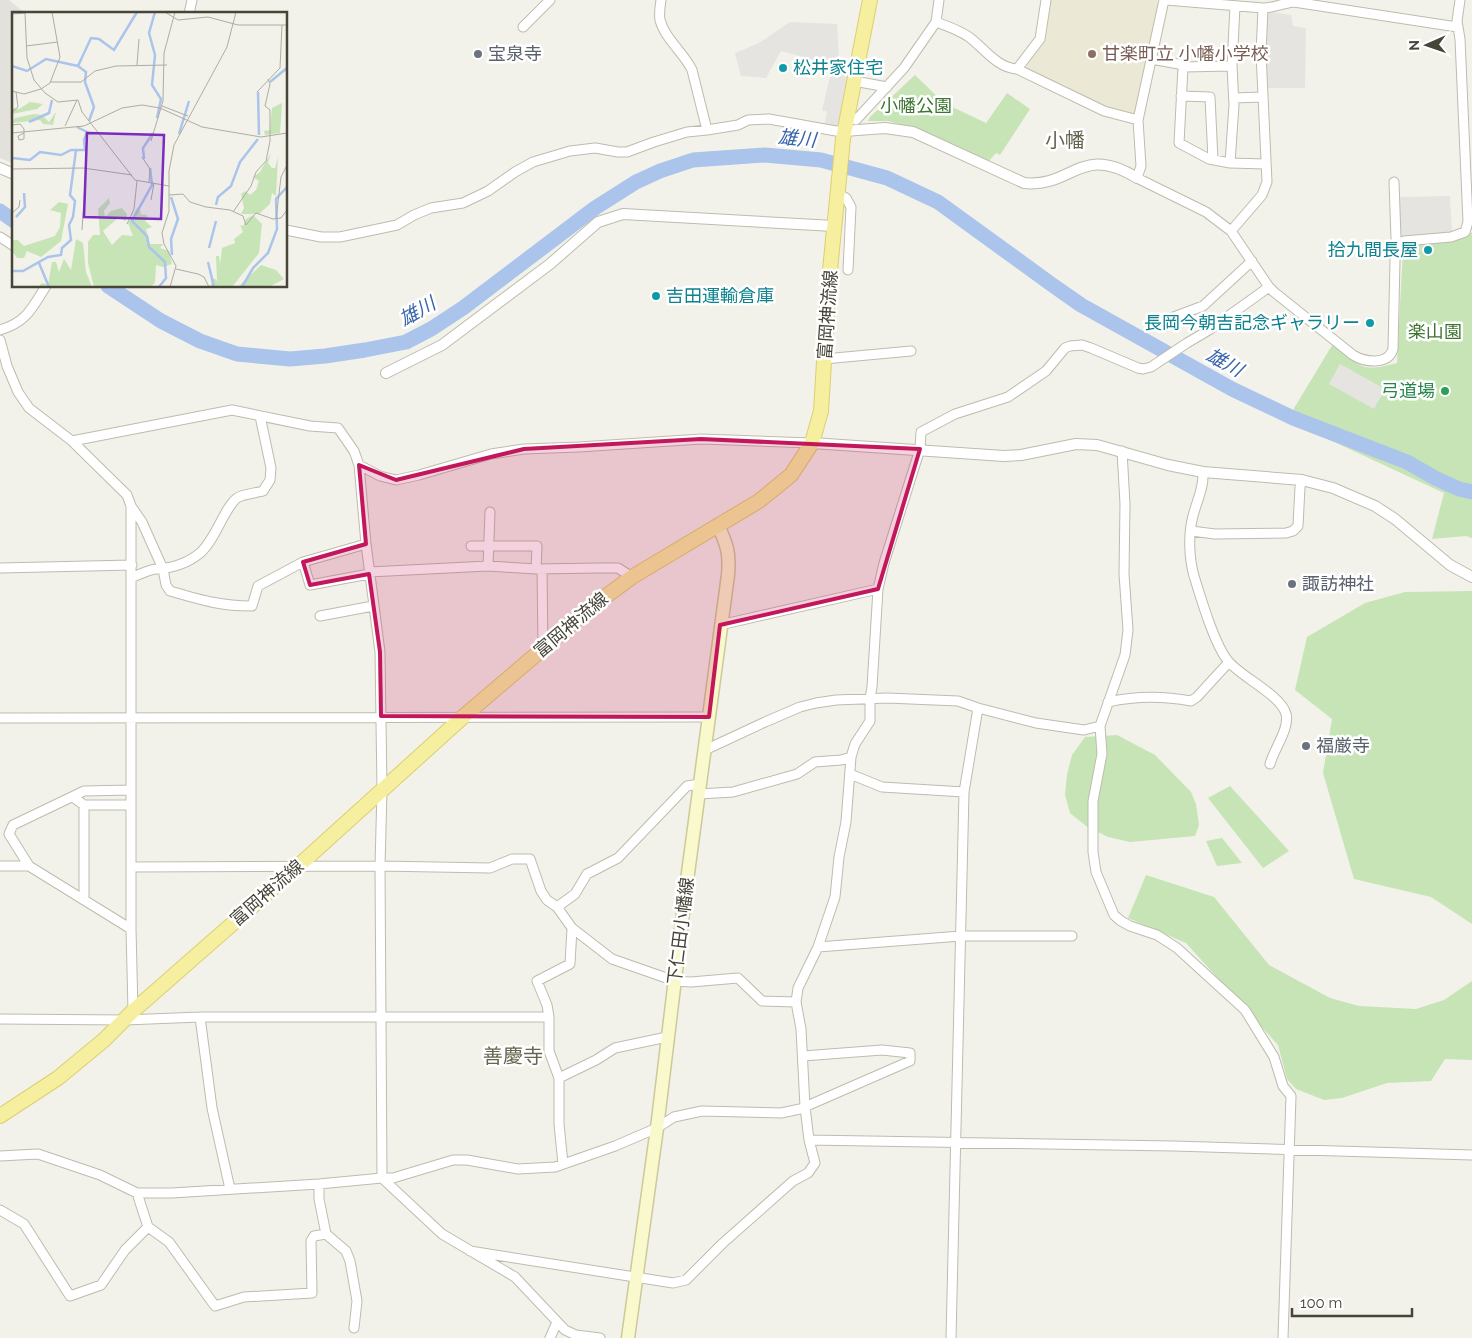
<svg xmlns="http://www.w3.org/2000/svg" width="1472" height="1338" viewBox="0 0 1472 1338" font-family="Raleway,'Noto Sans JP',sans-serif">
<style>
.industrial{fill:#e3e1db}
.education{fill:#ebe9d5}
.green{fill:#c6e4b6}
.parking{fill:#e5e4e1}
.lines{fill:none;stroke-linecap:round;stroke-linejoin:round}
.river{stroke:#abc4eb;stroke-width:15}
.minor-casing{stroke:#bebcad;stroke-width:11}
.tertiary-casing{stroke:#bebcad;stroke-width:12}
.secondary-casing{stroke:#ccc99b;stroke-width:15}
.primary-casing{stroke:#dbcf70;stroke-width:16}
.minor{stroke:#fff;stroke-width:9}
.tertiary{stroke:#fff;stroke-width:10}
.secondary{stroke:#faf8cd;stroke-width:12}
.primary{stroke:#f6efa0;stroke-width:14}
.marked{fill:#c2185b;fill-opacity:0.2;stroke:#c2185b;stroke-width:4;stroke-linejoin:round}
.worship-dot{fill:#6b7280;stroke:#fff;stroke-width:2}
.education-dot{fill:#8d6e63;stroke:#fff;stroke-width:2}
.culture-dot{fill:#0f9aa8;stroke:#fff;stroke-width:2}
.leisure-dot{fill:#2e9e5b;stroke:#fff;stroke-width:2}
.labels{text-anchor:middle;stroke-width:5;stroke-linejoin:round;paint-order:stroke}
.worship-label{font-size:18px;fill:#5b616d;stroke:#fff;text-anchor:start}
.education-label{font-size:18px;fill:#785e54;stroke:#fff;text-anchor:start}
.culture-label{font-size:18px;fill:#0d838f;stroke:#fff;text-anchor:start}
.park-label{font-size:18px;fill:#3c7430;stroke:#fff}
.street-label{font-size:18px;fill:#474438;stroke:#fff}
.leisure-label{font-size:18px;fill:#27864d;stroke:#fff;text-anchor:end}
.water-label{font-size:19px;font-style:italic;fill:#3965ab;stroke:#fff}
.quarter-label{font-size:20px;fill:#696450;stroke:#fff}
.inset-river{fill:none;stroke:#abc4eb;stroke-width:2.5}
.inset-road{fill:none;stroke:#aeaca3;stroke-width:1}
.view{fill:#7b2cbf;fill-opacity:0.15;stroke:#7b2cbf;stroke-width:2.5}
.inset-edge{fill:none;stroke:#474438;stroke-width:2.5}
</style>
<rect width="100%" height="100%" fill="#f3f2ea"/>
<path class="industrial" d="M0,0H9L26,14H14V164L0,158Z"/>
<path class="education" d="M1048,0H1157L1160,10L1136,116L1105,109L1027,71L1026,62L1041,46Z"/>
<path class="green" d="M915,75L944,103L986,123L1007,93L1030,109L1000,155L996,153L988,162L918,129L888,121H868L870,117Z
M1471,217H1472V538L1466,536L1432,539L1444,493L1287,420L1334,342C1361,367 1360,373 1397,363L1403,249L1405,246L1465,238L1472,232Z
M1472,591V924L1431,897L1354,879L1323,773L1332,719L1295,690L1307,637L1365,603L1405,592Z
M1117,735L1155,755L1191,792L1196,804L1199,825L1195,836L1130,842L1108,837L1086,826L1070,813L1065,795L1067,775L1072,755L1085,737Z
M1230,786L1289,851L1263,868L1208,798Z
M1222,838L1242,863L1217,866L1206,841Z
M1146,875L1214,897L1269,965L1330,998L1359,1006L1416,1009L1444,1000L1472,981V1060L1445,1059L1431,1081L1387,1083L1342,1098L1324,1100L1296,1089L1287,1079L1278,1045L1186,943L1128,918Z"/>
<path class="parking" d="M1266,11L1291,15L1293,26L1306,28L1305,88H1265L1264,52Z
M790,22L837,24L839,57L846,62L845,70L848,73L837,130L824,127L827,112L822,110L833,65L781,51L766,78L741,76L735,53L759,43Z
M1450,196L1452,233L1399,238L1398,197Z
M1340,364L1385,389L1374,409L1329,384Z"/>
<g class="lines">
<path class="river" d="M0,211L14,221
M108,286L161,321L200,341L237,354L290,359L325,356L365,350L406,342L431,329L463,308L595,208L636,182L660,171L693,160L765,155L821,160L887,178L938,202L1051,284L1081,305L1232,389L1293,418L1407,462L1435,478L1459,489L1472,492"/>
<g class="minor-casing">
<path id="minor" d="M661,0C660,6 659,14 660,20C665,39 684,53 692,70L707,130
M1164,0L1138,120L1141,166L1137,178L1206,212L1231,231L1269,287L1274,292L1353,355C1364,362 1388,366 1393,349L1395,260L1398,244L1404,241L1451,237L1465,232L1468,222L1460,39L1457,21L1460,0
M1166,0L1263,8C1274,8 1283,3 1294,2L1457,27
M1235,6L1232,66L1234,105L1230,163L1266,164
M189,14L192,0
M936,22C947,26 959,30 969,37C984,48 997,68 1017,69L1104,111L1138,120
M523,27L550,0
M1151,59L1179,64L1183,67L1232,66
M1183,67L1179,143L1209,159L1230,163
M1017,69L1040,39L1046,0
M854,81L887,87
M1181,96L1210,97L1213,160
M1234,98L1262,97
M856,120L904,68L936,22L939,0
M1394,182L1396,238L1398,244
M838,194L846,198L851,207L848,270
M286,230L321,237H340L397,225L414,215L431,208L463,203L488,191L515,172L533,162L570,151L595,148L618,152H627L654,142L687,132L707,130L738,125L748,120L769,119L836,131H844
M1231,231L1262,195L1267,182L1261,53L1263,8
M0,237L14,246
M1171,318L1203,306L1252,261
M0,330C27,322 32,308 46,286
M0,340L7,366L18,392L29,408L72,441L127,495L131,506L142,522L163,569L166,585L170,591C201,600 220,606 252,606L258,586L303,562L366,544
M824,359L911,351
M72,441L232,410L310,426L338,428L354,451L359,465L366,544L380,652L382,790L380,866L382,1178L442,1234L515,1277L565,1330L576,1335L600,1338
M1122,451L1125,504L1124,574L1128,630L1125,655L1100,726L1102,754L1093,801V852L1096,872L1114,915L1121,921L1130,926L1157,935L1177,948L1245,1010L1274,1057L1283,1086L1291,1096L1283,1338
M359,465L380,476L396,480L419,475L491,454L524,449L579,447L701,439L812,443
M1203,472C1204,488 1197,500 1193,516C1188,534 1189,558 1194,576C1201,598 1214,644 1228,661C1241,677 1281,695 1286,714C1290,728 1274,749 1270,764
M131,506V929L133,1011
M1191,531L1215,534L1286,533L1293,531L1298,526L1300,487L1302,480
M471,546H537L536,569
M303,562L310,585L369,574
M488,566L490,512
M0,568L132,565
M542,569L543,648
M369,572L488,566L536,569L599,568H618L632,577
M132,577C140,575 149,569 157,569C173,568 188,563 200,553C216,539 224,508 237,498C243,494 256,493 263,491L270,480L271,468L260,416
M320,616L373,606
M720,625L878,589
M1108,702C1135,696 1164,696 1191,701L1197,697L1229,662
M0,718L709,717
M705,750L765,722L800,707L816,703L836,700L887,698L958,701L978,708L1036,723L1084,730L1100,726
M850,774L882,787L964,792
M130,790L84,791L13,825L9,834L29,866L131,929
M699,794L733,792L797,774L815,762L841,760L851,757
M73,797L84,805V900
M84,805H131
M0,866H29
M131,867L380,866L490,868L512,859H530L541,891L547,900L557,907L572,928L612,959L675,981L691,982L738,978L762,1001L796,1002
M557,907L575,894L587,874L618,858L687,786L700,784
M818,947L961,936H1072
M200,1017L212,1108L230,1189
M0,1019L125,1020L200,1017H549
M559,1078L596,1060L615,1048L667,1037
M809,1140L1174,1146L1472,1155
M0,1156L38,1154L100,1175L137,1193H172L319,1184L382,1178H393L453,1160H467L518,1169L555,1167L615,1146L657,1128L674,1117L702,1111L781,1113L800,1109L910,1061V1053L882,1050L803,1056
M563,1164L559,1124V1078L549,1051V1017L547,1005L537,981L570,964L572,928
M319,1184V1199L326,1234L346,1251L350,1261L357,1301L354,1328
M0,1210L24,1224L70,1296L101,1285L125,1250L148,1227L137,1193
M148,1227L169,1242L215,1306L244,1297L312,1293L311,1241L314,1236L326,1234
M470,1251L673,1283L686,1280L723,1243L793,1181L808,1173L815,1163L809,1140L805,1107L801,1029L796,1002L798,988L818,947L835,897L839,857L846,822L851,757L855,744L870,721V698L872,687L878,589L884,563L920,449L921,432L955,414L1008,397L1046,371L1065,348L1070,346L1082,345L1091,348L1138,368L1143,369L1151,367L1187,343L1209,330L1269,287
M550,1338L557,1322
M951,1338L964,792L978,708"/>
</g>
<g class="tertiary-casing">
<path id="tertiary" d="M844,131L885,128L913,132L1024,183C1073,188 1080,143 1137,178
M0,168L14,174
M386,373L442,345L550,264L598,222L623,214L834,226
M812,443L1004,456L1021,455L1076,444L1097,445L1168,465L1203,472L1302,480L1333,488L1375,506L1395,519L1450,565L1472,577"/>
</g>
<g class="secondary-casing">
<path id="secondary" d="M628,1338L657,1128L686,888L728,575C730,553 727,545 718,525"/>
</g>
<g class="primary-casing">
<path id="primary" d="M0,1116L58,1078L104,1040L133,1011L296,868L464,716L594,605L632,577L759,501L791,475L812,443L821,411L829,280L843,139L870,0"/>
</g>
<use href="#minor" class="minor"/>
<use href="#tertiary" class="tertiary"/>
<use href="#secondary" class="secondary"/>
<use href="#primary" class="primary"/>
</g>
<path class="marked" d="M701,439L920,449L878,589L720,625L709,717L381,716L380,652L369,574L310,585L303,562L366,544L359,465L396,480L524,449Z"/>
<g class="worship-dot">
<circle cx="478" cy="54" r="5"/>
<circle cx="1292" cy="584" r="5"/>
<circle cx="1306" cy="746" r="5"/>
</g>
<circle class="education-dot" cx="1092" cy="54" r="5"/>
<g class="culture-dot">
<circle cx="783" cy="68" r="5"/>
<circle cx="1428" cy="250" r="5"/>
<circle cx="656" cy="296" r="5"/>
<circle cx="1370" cy="323" r="5"/>
</g>
<circle class="leisure-dot" cx="1445" cy="391" r="5"/>
<g class="labels">
<g class="worship-label">
<text x="488" y="60">宝泉寺</text>
<text x="1302" y="590">諏訪神社</text>
<text x="1316" y="752">福厳寺</text>
</g>
<g class="education-label">
<text x="1102" y="60">甘楽町立 小幡小学校</text>
</g>
<g class="culture-label">
<text x="793" y="74">松井家住宅</text>
<text x="1418" y="256" text-anchor="end">拾九間長屋</text>
<text x="666" y="302">吉田運輸倉庫</text>
<text x="1360" y="329" text-anchor="end">長岡今朝吉記念ギャラリー</text>
</g>
<g class="park-label">
<text x="916" y="112">小幡公園</text>
<text x="1435" y="338">楽山園</text>
</g>
<g class="street-label">
<text transform="translate(828 315) rotate(-86)" y="6">富岡神流線</text>
<text transform="translate(571 625) rotate(-40)" y="6">富岡神流線</text>
<text transform="translate(267 893) rotate(-41)" y="6">富岡神流線</text>
<text transform="translate(681 931) rotate(-83)" y="6">下仁田小幡線</text>
</g>
<g class="leisure-label">
<text x="1435" y="397">弓道場</text>
</g>
<g class="water-label">
<text transform="translate(797 138) rotate(5)" y="7">雄川</text>
<text transform="translate(417 311) rotate(-30)" y="7">雄川</text>
<text transform="translate(1225 362) rotate(29)" y="7">雄川</text>
</g>
<g class="quarter-label">
<text x="1065" y="147">小幡</text>
<text x="513" y="1063">善慶寺</text>
</g>
</g>
<g transform="translate(12 12)">
<rect width="275" height="275" fill="#f3f2ea"/>
<path d="M18,90L31,92L25,97L0,102V96L7,97ZM270,91L268,121L253,123L252,119L258,118L260,96ZM44,100L41,113L31,112L28,108L0,111L3,106L22,102L30,103L37,110ZM259,141L256,151L260,156H263L266,145L264,184L260,181L258,192L247,202H229L232,196L229,182L233,179L238,183L244,178L247,169L241,165L248,160ZM97,186L98,191L92,199L93,205L99,199L110,196L115,202L114,209L106,206L91,219L100,233L110,223L121,224L116,211L125,196L129,199L128,202L135,203L136,207L133,209L140,215L134,217L138,232H151L148,236L157,239L160,252L151,255L144,253L143,271L138,275H82L76,251V230L81,223H88L86,197ZM47,190L56,192L49,229L29,245L15,239L12,246H5L0,239V228H6L12,234L43,224L48,215L49,201L38,198ZM241,203L250,212L247,241L220,275H198L202,266L205,269L204,244H207L208,252L210,236L223,231L222,227L231,220L228,213L231,214L234,207ZM64,227L71,231L74,260L80,275H26L30,271L36,273L40,250H44L47,260L52,247L59,258ZM249,253L264,258L272,267L257,275H226Z" fill="#c6e4b6"/>
<path class="inset-river" d="M143,0L137,21L143,43L140,73L149,87L145,106M0,54L15,59L34,47L66,54M66,54L74,60L73,70L82,95L77,109M66,54L79,26L87,27L102,38L125,0M258,70L275,56M246,80L247,123M17,110L37,101L40,88M167,122L177,89M0,146L18,148L28,140L49,143L59,138H73L72,128L75,120L65,115M132,147L131,136L141,121M138,156L140,173L120,209L135,224L137,235L153,250L154,266L147,275M159,185L166,207L159,227L160,243M204,193L206,185L219,174L228,150L246,127M4,205L13,195L12,181M197,236L204,209M196,250L202,275M27,251L37,275M0,259H11L36,245L49,243L50,236L59,228L57,213L61,205L63,189L58,183L64,138M230,275L241,256L256,241L265,217L264,187L275,175"/>
<path class="inset-road" d="M153,0L166,8L196,5L226,13H275M0,2L13,1L15,46L22,68L33,81L46,90L66,88L70,100L123,168L157,174M14,34L46,30M125,53L127,27M38,70H69L83,59L104,54L155,53M29,77L38,71L48,45L40,0M0,79L12,82L29,77M245,80L268,56L270,13M150,94L176,104M0,100L6,95L4,80M0,113L8,112L12,117V127L7,128L6,124L12,121M53,114L65,88M0,121L72,114L110,96L130,93L148,96L190,115L249,125L275,121M139,129L151,89L152,41L163,0M130,145L138,157L137,170M0,157L71,156L120,163M157,183L171,182L178,190L194,195L218,198L231,204L234,213L244,201L261,207L269,206L275,198M139,188L142,171M221,200L239,174L244,160L254,149L258,129V98L253,94L258,72L256,67M0,201L7,195L8,188M264,207L269,165L275,153M115,212L122,197L125,169M70,218L74,156M164,257L186,262L192,265L197,275M158,275L164,254L152,232L150,221L157,199V159L162,133L215,35L224,0"/>
<path class="view" d="M75,121L152,123L149,207L72,205Z"/>
<rect width="275" height="275" class="inset-edge"/>
</g>
<g transform="translate(1427 45) rotate(268)" stroke="#ffffff" stroke-width="4" paint-order="stroke">
<path d="M0-4L9 19L0 12L-9 19Z" fill="#474438"/>
<text y="-8" font-size="14" font-weight="bold" text-anchor="middle" fill="#474438">N</text>
</g>
<path d="M1292 1308v8h120v-8" fill="none" stroke="#474438" stroke-width="2.5"/>
<text x="1300" y="1308" font-size="15" fill="#474438" stroke="#ffffff" stroke-width="4" paint-order="stroke">100 m</text>
</svg>
